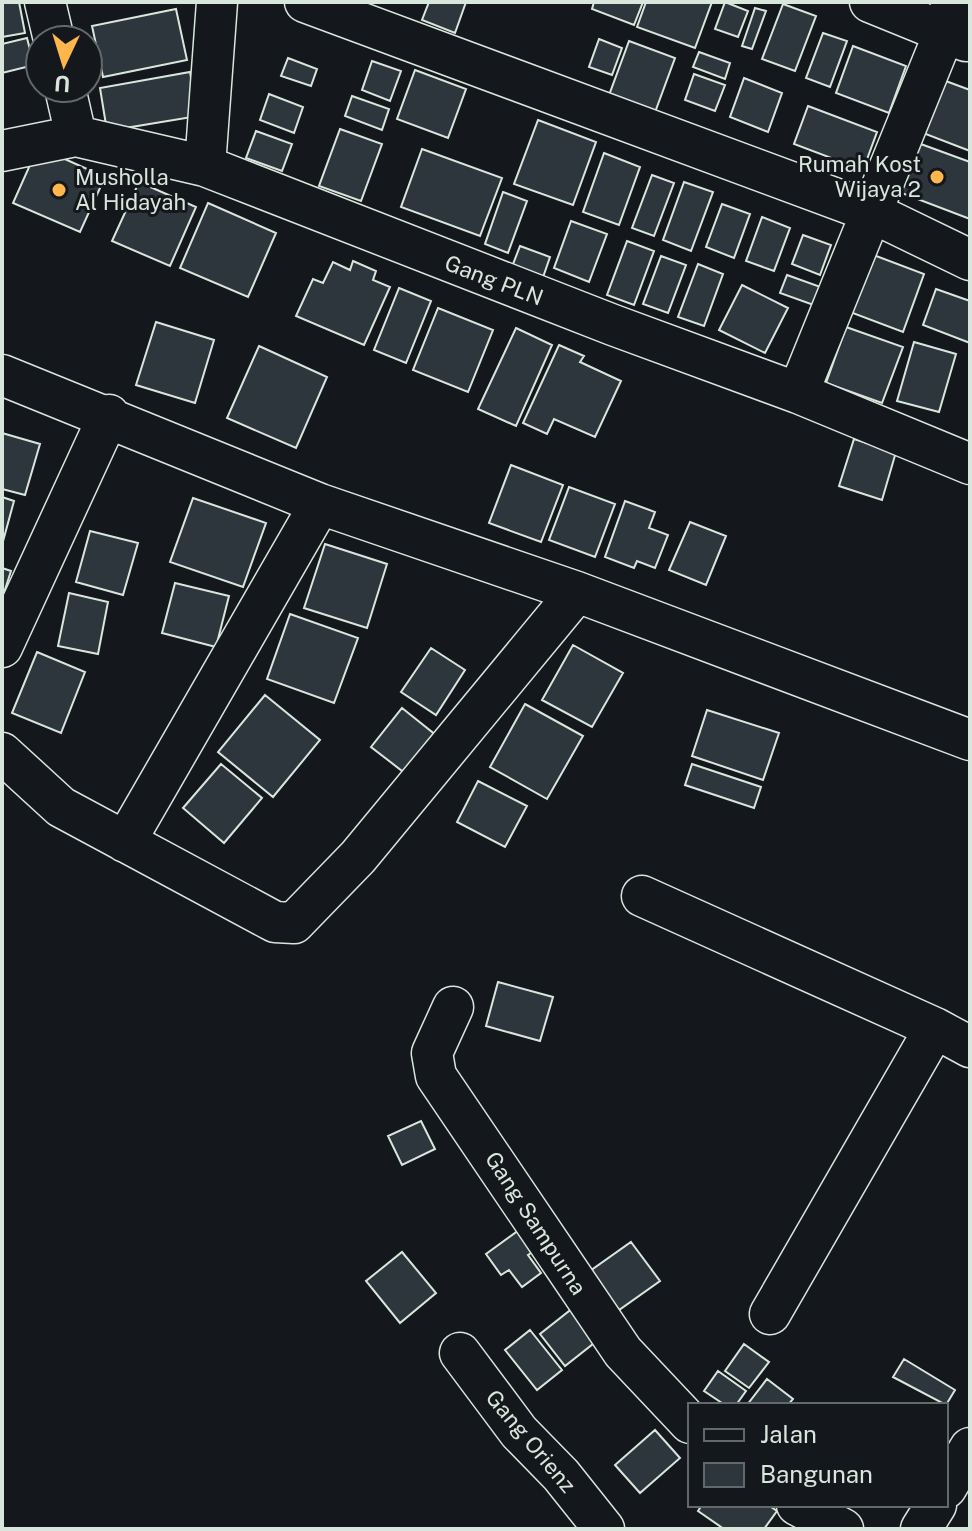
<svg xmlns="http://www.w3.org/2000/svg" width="972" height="1531" viewBox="0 0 972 1531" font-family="'Public Sans',sans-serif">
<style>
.building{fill:#2c363c;stroke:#d8e6dc;stroke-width:2}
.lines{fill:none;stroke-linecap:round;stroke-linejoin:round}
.minor-casing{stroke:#d8e6dc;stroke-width:43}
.minor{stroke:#14181c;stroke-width:40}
.poi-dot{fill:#ffb74d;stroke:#14181c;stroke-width:3}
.labels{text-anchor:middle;stroke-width:6;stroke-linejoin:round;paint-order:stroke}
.poi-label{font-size:22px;fill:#d8e6dc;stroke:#14181c;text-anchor:end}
.street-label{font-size:22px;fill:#d8e6dc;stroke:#14181c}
</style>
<rect width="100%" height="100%" fill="#14181c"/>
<path class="building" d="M2,2H19L25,33L2,37Z
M429,2H466L455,33L422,20Z
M594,2H643L634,25L592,9Z
M646,2H712L695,48L637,27Z
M725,2L748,11L738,37L715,29Z
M783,4L816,16L795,71L762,59Z
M755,8L766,11L752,49L742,46Z
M176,9L187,60L103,77L92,26Z
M823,33L847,41L830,87L806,78Z
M27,38L34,65L2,73V44Z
M599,39L622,48L612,75L589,67Z
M629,41L675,58L654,115L608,98Z
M853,46L906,66L889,113L836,93Z
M699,52L730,63L725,79L693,67Z
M288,58L317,69L311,86L281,76Z
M372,61L401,71L390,101L362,90Z
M415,70L466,89L448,138L397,119Z
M190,72L198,116L107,131L100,88Z
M694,74L725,85L715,111L685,100Z
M744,78L782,93L768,132L730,117Z
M943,80L970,90V151L923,133Z
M269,94L303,107L294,133L260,120Z
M352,96L389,109L382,130L345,116Z
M808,106L877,132L863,170L794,144Z
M538,120L596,142L573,205L514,184Z
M340,129L382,144L361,201L319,186Z
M256,131L292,144L282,171L246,158Z
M918,143L970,162V219L899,192Z
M38,147L105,177L80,232L13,203Z
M422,149L502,178L480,236L401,207Z
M604,153L640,167L619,225L583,212Z
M652,175L674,183L654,236L632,228Z
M139,182L196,207L170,266L112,241Z
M684,182L713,192L691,251L663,240Z
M503,192L527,201L508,253L485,244Z
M208,203L276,233L248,297L180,268Z
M722,204L750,214L734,258L706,247Z
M762,217L790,228L774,271L746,261Z
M571,221L607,234L589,282L554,268Z
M803,235L831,245L820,275L792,264Z
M627,241L654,251L634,305L607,295Z
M520,246L550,257L541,283L510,272Z
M871,254L924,274L903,332L850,312Z
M661,256L686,265L668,313L643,304Z
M353,261L376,271L373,280L390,287L364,345L296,316L313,279L323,283L333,262L350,270Z
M698,264L723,274L704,326L678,317Z
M787,275L829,290L822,308L780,293Z
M742,285L788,308L765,353L719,330Z
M399,288L431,301L406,363L374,350Z
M936,289L970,301V343L923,325Z
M438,308L493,330L468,392L413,370Z
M156,322L214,340L195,403L136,385Z
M846,327L903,347L882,403L826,383Z
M516,328L552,345L516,426L478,409Z
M914,342L956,354L939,412L897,401Z
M559,345L584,356L580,362L621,381L595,437L554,419L547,434L523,423Z
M259,346L327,377L296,448L227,418Z
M2,433L40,444L25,495L2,489Z
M854,439L896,452L882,500L839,486Z
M511,465L563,485L541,542L489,523Z
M569,487L615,504L595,557L549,540Z
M2,497L14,501L2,545Z
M193,498L266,523L243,587L170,562Z
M625,501L655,512L649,528L668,535L655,568L637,561L634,568L605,557Z
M690,522L726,536L706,585L669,570Z
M90,531L138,543L123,595L76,582Z
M325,544L387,564L367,628L304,608Z
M2,568L11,571L2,599Z
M175,583L229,596L216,647L162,633Z
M69,593L108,602L98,654L58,646Z
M290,614L358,638L334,703L267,679Z
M573,645L623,673L592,727L542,700Z
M431,648L465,670L436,715L401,692Z
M37,652L85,672L61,733L12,713Z
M265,695L320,740L273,797L218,752Z
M525,704L583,736L547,799L490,767Z
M402,708L437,736L406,774L371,747Z
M707,710L779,733L763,780L692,756Z
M221,764L262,798L224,843L183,808Z
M692,764L761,787L754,808L685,785Z
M478,781L527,806L505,847L457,822Z
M498,982L553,997L540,1041L486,1026Z
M421,1121L435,1149L402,1165L388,1136Z
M530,1222L544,1245L528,1255L541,1273L522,1287L509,1270L501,1275L486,1254Z
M631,1242L660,1281L619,1310L590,1271Z
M402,1252L436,1293L400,1323L366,1281Z
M578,1304L603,1336L565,1366L540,1334Z
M530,1330L562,1370L537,1390L505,1350Z
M744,1344L769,1362L749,1388L725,1371Z
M904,1359L955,1390L946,1405L893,1377Z
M718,1371L746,1391L736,1405H725L704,1391Z
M767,1379L793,1399L788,1405H747Z
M655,1430L680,1458L640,1493L615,1465Z
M702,1505H768L777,1511L764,1529H724L698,1511Z"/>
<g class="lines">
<g class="minor-casing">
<path id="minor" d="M45,2L54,40
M305,2L869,211L970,260
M870,2L966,41
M65,88L76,136
M2,151L76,136L205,166L613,325L798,393L945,31L952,2
M205,166L217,2
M2,375L320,504L577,592L970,740
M798,393L970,464
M2,647L109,415
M2,753L61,807L275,922L294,923L358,857L577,592
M125,842L320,504
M642,896L935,1028
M453,1007L432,1053L436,1076L623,1352L690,1423
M770,1314L935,1028L970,1047
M460,1353L519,1432L561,1475L604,1529
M946,1488L970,1448
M797,1505L843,1529
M921,1529L936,1505"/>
</g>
<use href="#minor" class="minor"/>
</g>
<g class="poi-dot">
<circle cx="937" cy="177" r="8"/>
<circle cx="59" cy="190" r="8"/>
</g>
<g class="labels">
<g class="poi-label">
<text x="921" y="172">Rumah Kost<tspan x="921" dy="25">Wijaya 2</tspan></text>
<text x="75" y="185" text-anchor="start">Musholla<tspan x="75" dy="25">Al Hidayah</tspan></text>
</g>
<g class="street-label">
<text transform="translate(494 280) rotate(21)" y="8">Gang PLN</text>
<text transform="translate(536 1223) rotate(57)" y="8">Gang Sampurna</text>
<text transform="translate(531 1441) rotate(50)" y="8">Gang Orienz</text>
</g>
</g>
<rect width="972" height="1531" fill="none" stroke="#d8e6dc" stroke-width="8"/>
<rect x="688" y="1403" width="260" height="104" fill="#14181c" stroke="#626a69" stroke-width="2"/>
<rect x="704" y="1429" width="40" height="12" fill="#14181c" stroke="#626a69" stroke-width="2"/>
<text x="760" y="1443" font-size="24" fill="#d8e6dc">Jalan</text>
<rect x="704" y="1463" width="40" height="24" fill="#2c363c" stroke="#626a69" stroke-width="2"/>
<text x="760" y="1483" font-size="24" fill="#d8e6dc">Bangunan</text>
<g transform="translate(64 64) rotate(184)"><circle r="38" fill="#14181c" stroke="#626a69" stroke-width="2"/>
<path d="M0-6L14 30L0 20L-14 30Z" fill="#ffb74d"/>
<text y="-12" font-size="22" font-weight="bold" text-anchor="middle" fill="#d8e6dc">U</text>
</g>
</svg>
